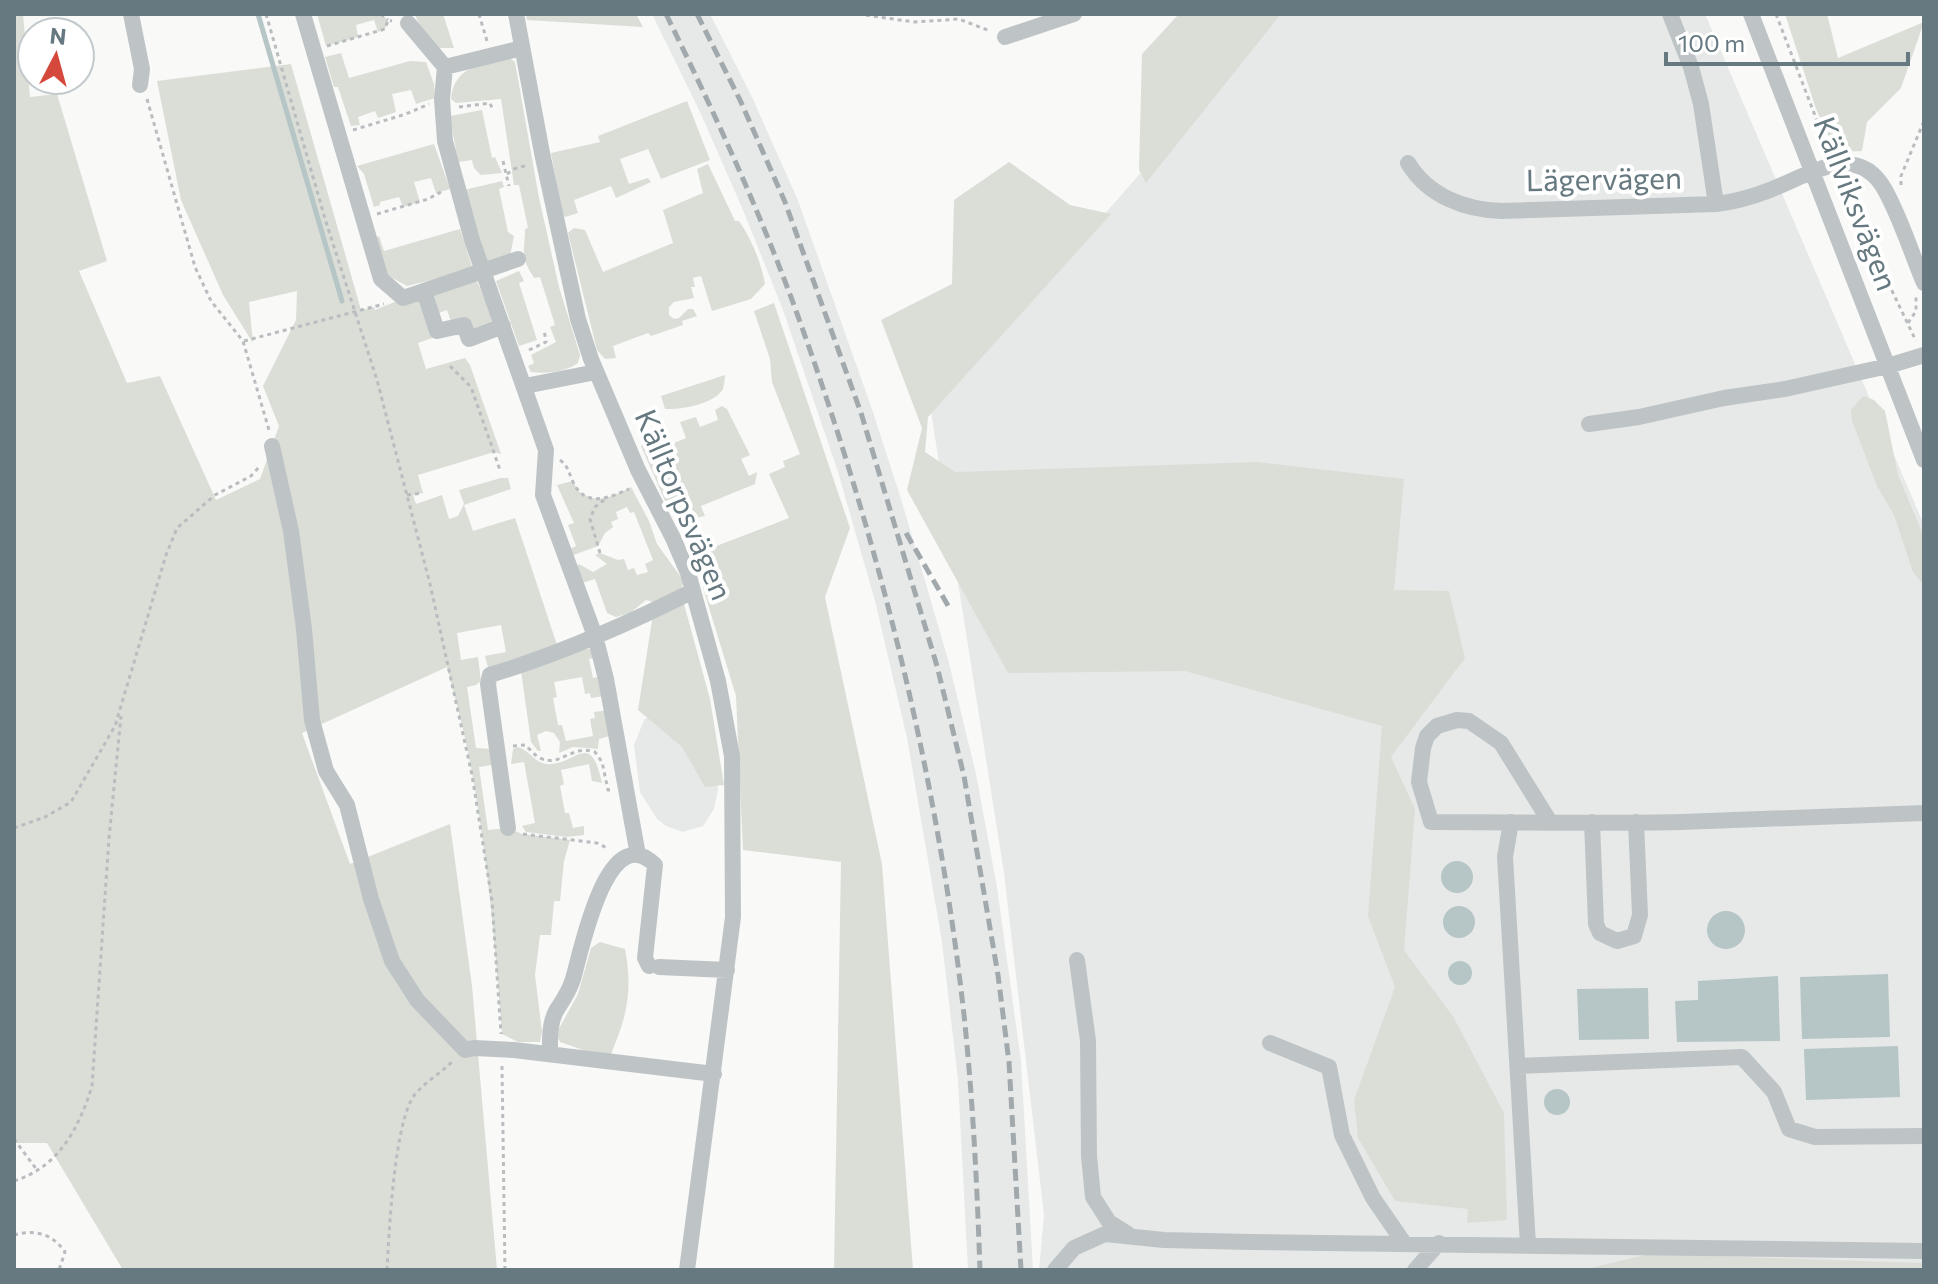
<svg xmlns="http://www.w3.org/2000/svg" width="1938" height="1284" viewBox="0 0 1938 1284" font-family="Commissioner,sans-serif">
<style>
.built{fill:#e7e9e8}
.green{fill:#daded7}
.water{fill:#b6c5c6}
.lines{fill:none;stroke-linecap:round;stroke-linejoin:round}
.stream{stroke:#b6c5c6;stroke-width:5}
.path{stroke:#b9bdbf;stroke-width:3;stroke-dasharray:4 4;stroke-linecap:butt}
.minor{stroke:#bec4c6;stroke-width:16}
.rail{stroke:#a1a9ad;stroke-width:5;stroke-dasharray:12 6;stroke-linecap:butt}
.labels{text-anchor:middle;stroke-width:8;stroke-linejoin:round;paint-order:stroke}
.street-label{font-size:30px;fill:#667980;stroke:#fff}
</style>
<rect width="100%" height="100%" fill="#f9f9f8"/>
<path class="built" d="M652,14H710L751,95L797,198L872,409L902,502L949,663L976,774L997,887L1021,1061L1033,1270H968L958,1080L942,942L907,738L875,601L838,472L783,310L743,210L700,112Z
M1280,14H1705L1924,525V1270H1039L1044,1215L1004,873L931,412Z
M654,712L708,719L718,790L714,809L703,826L683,832L666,826L657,819L640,792L634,745L644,720Z"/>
<path class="green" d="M14,14H23L30,97L57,94L107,261L79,271L127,383L160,376L216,500L260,479L279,426L263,386L296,320L297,291L249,302L253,343L223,295L181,200L157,81L291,64L361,310L374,307L375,310L412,295L424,303L435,337L418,343L426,369L465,358L470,365L501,454L494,452L418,475L423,493L413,495L416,504L442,495L449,519L458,516L464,504L459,490L501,478H508L511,489L464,505L473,531L515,518L559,651L490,675L485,656L506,652L501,625L457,633L461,660L478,657L481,681L476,685L467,687L476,748L492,749V765L479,767L488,830L508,828L522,834L570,840L564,861L560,901H554L551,935H540L535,975L542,1032L540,1042H518L502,1034C495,943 487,851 470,762C464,730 455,698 447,667L302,733L350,864L450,824L472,986L497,1270H123L47,1143H14Z
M317,14H381L388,20L385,29L378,32L374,20L356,25L358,37L326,46Z
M415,14H443L454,48H437L421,31Z
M526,14H636L643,27L527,20Z
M1179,14H1281L1146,183L1139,170L1142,54Z
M1785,14H1827L1838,58L1924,22L1901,88L1867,122L1862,151L1836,152L1816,109Z
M341,53L349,78L410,61L426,62L434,84L435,98L416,104L411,90L392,94L396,112L378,118L375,111L358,117L360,125L351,126L338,87H334L325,57Z
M508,57L515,62L539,198L559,287L580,355L578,363C565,372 547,374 531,372L528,366L534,363L531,355L556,342L550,327L555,325L540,277L534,278C519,254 525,253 525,229L528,228L519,185H514L501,99L456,103L451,99C454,66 481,65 508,57Z
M687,101L710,160L661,179L648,149L620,159L629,184L648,178L651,182L616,198L611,186L574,200L578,213L565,217L562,213L551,153L600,142L598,136Z
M482,110L492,158L495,157L502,173L481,175L474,168L472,160L458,162L450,116Z
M434,144L450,189L436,193L431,178L414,182L420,202L403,207L399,197L380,202V205L374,207L364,174L357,166Z
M1009,162L1070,205L1111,214L928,417L925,452L955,472L1257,462L1404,479L1394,590L1449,591L1465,658L1391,757L1415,809L1404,950L1454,1018L1504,1113L1507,1220L1467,1223L1468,1209L1395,1201L1358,1138L1354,1100L1395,987L1368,916L1382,726L1185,671L1008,673L907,490L922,428L881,320L952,284L954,200Z
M708,164L735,221H739C752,240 761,262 765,284L751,299L712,311L701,276L693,278L695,287H691L694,298L674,302L669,307V315L674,319L679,318L688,309H693L697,316L682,321L683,325L651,336L648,333L613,346L616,358L605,359L597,350L568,233L574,228L585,230L603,272L673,243L663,210L703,193L697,169Z
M502,181L504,187L499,189L508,232L514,236L510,256L488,263L464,190Z
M460,229L473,270L407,286L387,275L376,238L379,236L384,251Z
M519,271L524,281L519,283L537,340L519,346L496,281Z
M475,277L496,323L469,333L452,324L447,310L439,313L433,292Z
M774,303L850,528L825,597L882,864L913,1270H834L841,862L743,850L736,696L693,555L789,518L769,474L785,467L783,461L800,454L772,382L770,359L754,311Z
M725,375C725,378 724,386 723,389C715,404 680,410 665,409L661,396Z
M1863,396L1874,400L1885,411L1898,475L1924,537V581L1921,582L1913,572L1894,515L1877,486L1852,421L1851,410Z
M722,406L727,409L750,455L741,459L749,476L757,472L755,484L701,506L705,516L695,518L689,513L674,514L669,510L641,446L648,442L653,452L686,438L680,422L696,417L700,427L718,420L715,410Z
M573,481L578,491C597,505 612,497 631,487L649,521L657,544L683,580L682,587L660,604L646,600L630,613L616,617L607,613L595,579L579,584L576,567L579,564L593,572L607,564L595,555L600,553L618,560L624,559L628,570L634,568L637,575L648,572L645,564L653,560L634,512L630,513L627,507L616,512L618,519L611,522L613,527L605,533L598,546L571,556L568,550L576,546L568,525L574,523L557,485Z
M684,604L710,699L724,785L705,787L682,747L638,710L653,614Z
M582,647L590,649L598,657L589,659L593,678L602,676L604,696L591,698L590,693L585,694L582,677L554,682L557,697L553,698L558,725H562L566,741L593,736L590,719L595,718L594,712L609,710L613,735L599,739L598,749L573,747L559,753L560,742L554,733L546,731L537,735L541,751H538L531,742L521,671Z
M518,747C529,750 534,762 546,764C575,767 590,727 602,783L592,781L589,764L561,770L564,784L560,786L565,813H569L573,828L584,826V835L567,837L526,832L522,826L535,823L524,762L511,764L513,749Z
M600,942L625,949C633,991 627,1016 611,1054L586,1051L560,1042L556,1034L578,994L591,948Z
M1649,1254L1924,1263V1270H1582Z"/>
<path class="water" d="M1441 877a16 16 0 1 1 32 0a16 16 0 1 1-32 0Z
M1443 922a16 16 0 1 1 32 0a16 16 0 1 1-32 0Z
M1707 930a19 19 0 1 1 38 0a19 19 0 1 1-38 0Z
M1448 973a12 12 0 1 1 24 0a12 12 0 1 1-24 0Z
M1888,974L1890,1037L1802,1039L1800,977Z
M1778,976L1780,1041L1677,1042L1675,1001L1698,1000V981Z
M1648,988L1649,1039L1579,1040L1577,989Z
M1898,1046L1900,1097L1806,1100L1804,1049Z
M1544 1102a13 13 0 1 1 26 0a13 13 0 1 1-26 0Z"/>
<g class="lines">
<path class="stream" d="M258,14L342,301"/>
<path class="path" d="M266,14L326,222L377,380L430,584L472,775L492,901L501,1034
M381,14L388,20
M479,14L487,41
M858,14L914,22L959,19L990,31
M1776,14L1829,152
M327,46L385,29L388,20L392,21
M147,99L195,267L211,301L243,341L269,430
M459,107L490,103L492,108
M353,130L406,114L429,104
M503,161L509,186
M507,174L514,169L528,165
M1840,182L1916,341
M1901,185V176L1924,121
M377,214L428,199L441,192
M1908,323L1916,311V297
M244,341L384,304
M529,350L546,342L544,329
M450,366L471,387L500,470
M560,460C568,466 569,473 573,482C585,508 609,498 629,489
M407,495L423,493
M600,553L590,519L595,507L604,500
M513,746L525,745C530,749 534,755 540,758C560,768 571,744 595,752L602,762L608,790H611
M14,828L45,817L71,802L115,726L166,555L177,528L215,495L251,476L260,466
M523,834L597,843L609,849
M502,1066L505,1270
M14,1139L37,1170
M14,1181C59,1167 79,1128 92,1086L109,838L121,716
M14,1235C35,1229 53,1234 65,1252L59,1270
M387,1270C389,1235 394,1117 416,1093C427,1081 442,1072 454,1060"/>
<path class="minor" d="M131,14L142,69L140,85
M303,14L381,279L403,298L518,259
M516,14L542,153L578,319L591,359L638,470L673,538L688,573L718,681L732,756L733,917L687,1270
M1670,14L1691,67L1701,104L1716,204
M1751,14L1924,460
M408,23L445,67
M1005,37L1074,14
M522,48L445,67L442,99L445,141L472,240L546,450L543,495L595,636L606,679L638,855
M1408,163C1428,196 1465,210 1502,211L1716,204C1735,202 1752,197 1770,190C1809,175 1857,140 1885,190C1901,219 1911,252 1924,283
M424,291L437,331L464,325L469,339L503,326
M525,386L596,372
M1589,424L1639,417L1724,398L1785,389L1888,366L1924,355
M272,446L291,531L304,629L312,720L326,771L347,805L371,899L392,961L417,1000L465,1050L474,1048L514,1050L714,1074
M1511,822L1505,857L1528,1245
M1550,822L1501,743L1469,721L1457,720L1437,726L1427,736L1423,748L1419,782L1431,822C1514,822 1598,824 1681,822C1762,819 1843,816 1924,813
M1592,822L1596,924L1600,933L1617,941L1634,936L1640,915L1636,822
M508,828L488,684L490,675C559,654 628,624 693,591
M1077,960L1088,1041L1089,1156L1093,1197L1109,1222L1128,1234
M659,967L727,970
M1270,1043L1329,1067L1342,1135L1373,1198L1404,1243
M550,1054C550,1040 549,1024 556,1011C563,1000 569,992 573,979C581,952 607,817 655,865L645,958L649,966
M1518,1066L1742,1057L1774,1092L1789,1129L1815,1137L1924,1136
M1055,1270L1074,1248L1105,1234L1164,1240L1250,1242L1924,1251
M1415,1270L1439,1243"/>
<path class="rail" d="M666,14C713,110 758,207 795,308C878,536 937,773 964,1015C973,1100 977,1185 980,1270
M697,14L740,100L785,202L861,413L937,666L964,776L998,975L1009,1062L1021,1270
M906,533L950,609"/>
</g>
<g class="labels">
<g class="street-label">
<text transform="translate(1604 180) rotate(-1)" y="10">Lägervägen</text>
<text transform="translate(1855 204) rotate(69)" y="10">Källviksvägen</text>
<text transform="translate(683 505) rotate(67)" y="10">Källtorpsvägen</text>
</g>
</g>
<rect width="1938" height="1284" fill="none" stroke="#667980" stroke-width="32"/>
<g transform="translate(56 56) rotate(6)"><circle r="38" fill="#ffffff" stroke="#c2c9cc" stroke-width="2"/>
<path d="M0-6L14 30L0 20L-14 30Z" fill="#d5483c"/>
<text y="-12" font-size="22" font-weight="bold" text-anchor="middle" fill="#667980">N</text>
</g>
<path d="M1666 52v12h242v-12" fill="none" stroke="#667980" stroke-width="4"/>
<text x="1678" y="52" font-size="24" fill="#667980" stroke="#ffffff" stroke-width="6" paint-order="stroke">100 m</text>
</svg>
